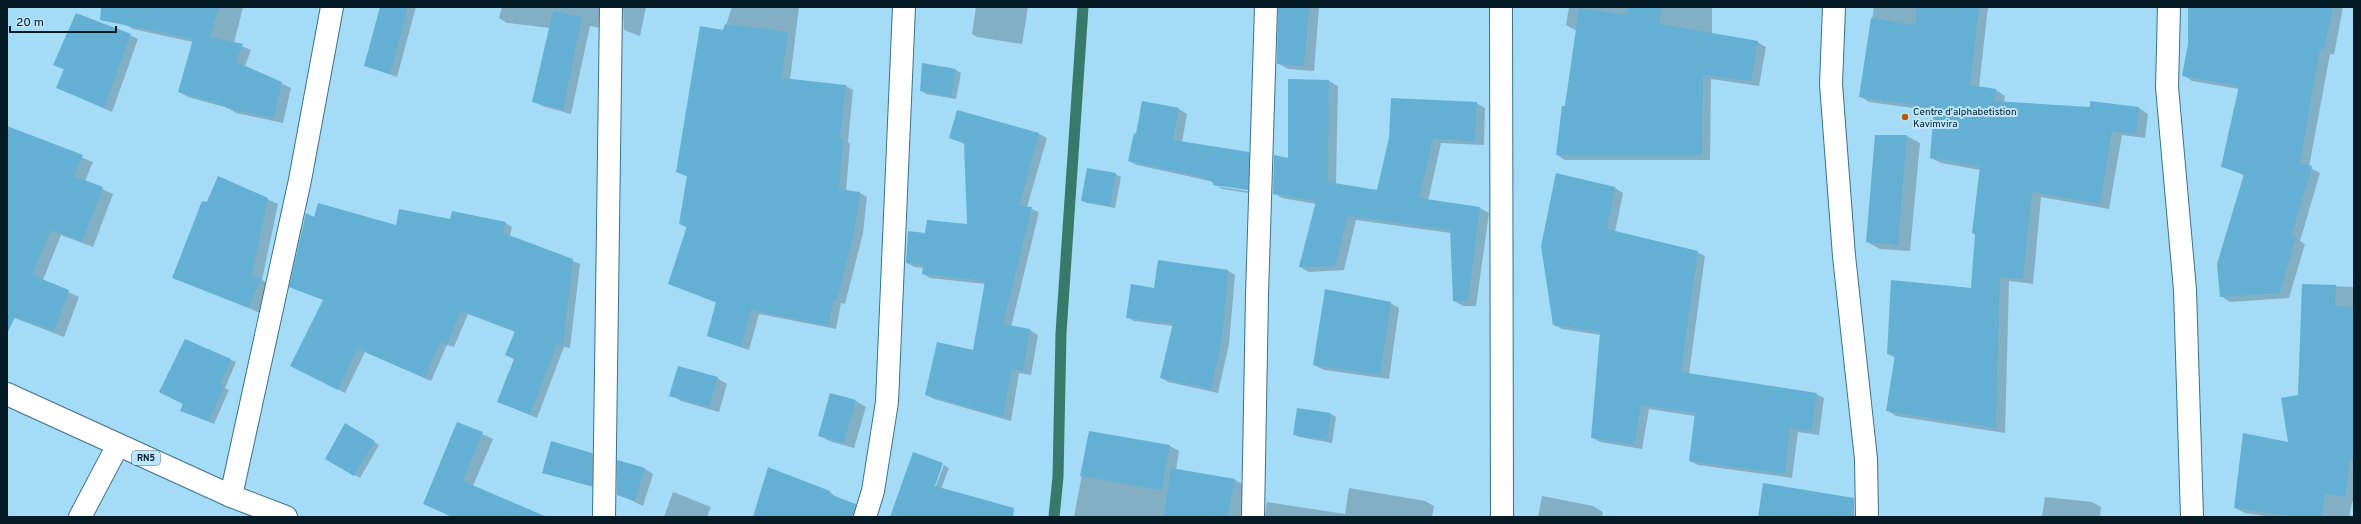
<svg xmlns="http://www.w3.org/2000/svg" width="2361" height="524" viewBox="0 0 2361 524" font-family="Overpass,sans-serif">
<style>
.shadow{fill:#0003;fill-rule:evenodd}
.lines{fill:none;stroke-linecap:round;stroke-linejoin:round}
.stream{stroke:#377a6a;stroke-width:11}
.building{fill:#64b0d5}
.street-casing{stroke:#3c718a;stroke-width:24}
.highway-casing{stroke:#3c718a;stroke-width:24}
.street{stroke:#fff;stroke-width:22}
.highway{stroke:#fff;stroke-width:22}
.poi-dot{fill:#b8590e;stroke:#bbe6fd;stroke-width:1.5}
.labels{text-anchor:middle;stroke-width:4;stroke-linejoin:round;paint-order:stroke}
.shield{fill:#bbe6fd;stroke:#3c5866;stroke-width:1}
.shield-label{font-size:9px;font-weight:bold;fill:#051b25}
.poi-label{font-size:10px;fill:#051b25;stroke:#bbe6fd;text-anchor:start}
</style>
<rect width="100%" height="100%" fill="#a4dbf7"/>
<path class="shadow" d="M132,7H243L234,43L251,50L245,66L291,88L283,123L236,113L228,108L188,97L179,92L193,42L133,29L124,24Z
M381,7H416L397,77L365,66Z
M502,7H608L606,29L590,26L571,114L542,106L533,101L550,28L507,23L499,18Z
M623,7H646L640,36L624,30Z
M732,7H799L790,80L846,86L853,90L848,142L850,144L846,191L860,193L867,197L863,233L845,304L841,303L836,329L759,314L749,350L708,336L717,303L669,284L687,228L680,224L688,177L677,172Z
M976,7H1028L1022,44L977,37L972,34Z
M1280,7H1319L1314,71L1288,69L1278,63Z
M1569,7H1712V34L1757,42L1766,47L1759,86L1711,79L1710,160H1565L1557,155L1577,31L1566,25Z
M1874,7H1988L1979,87L1996,90L2005,96L2004,102L2090,108L2091,102L2139,108L2148,114L2145,138L2122,135L2109,209L2041,197L2033,284L2009,281L2005,433L1896,416L1887,410L1896,358L1888,354L1971,289L1976,235L1973,233L1980,170L1941,163L1931,158L1935,111L1869,102L1860,96Z
M2189,7H2343L2334,55L2330,54L2309,167L2320,173L2300,241L2305,244L2289,298L2230,302L2221,296L2245,176L2222,166L2239,89L2192,81L2183,75L2189,44Z
M130,35L138,39L112,112L58,88L65,70L55,65Z
M956,70L961,73L956,99L926,94L921,90Z
M1289,80L1329,81L1338,86L1336,184L1378,191L1390,138L1476,103L1485,108L1484,145L1441,143L1428,201L1480,208L1489,213L1476,306H1463L1454,301L1451,233L1356,220L1344,270L1309,272L1300,267L1316,204L1282,198L1274,193L1289,159Z
M1179,109L1187,114L1182,142L1249,153L1257,157L1256,194L1222,189L1210,181L1137,165L1129,161L1137,135ZM1218,185L1253,190V192L1221,187Z
M957,111L1039,134L1047,138L1027,207L1039,212L1011,327L1030,330L1038,335L1031,375L1019,373L1011,421L934,399L926,395L974,351L985,284L930,278L923,274V268L915,267L907,263L926,234L969,225L965,144L950,138Z
M11,129L93,162L85,181L113,194L93,247L61,235L43,280L79,297L64,337L7,315V140Z
M1907,136L1920,143L1910,251L1880,249L1867,242Z
M1115,174L1121,177L1115,208L1087,203L1082,200Z
M1557,174L1615,188L1623,193L1615,232L1697,252L1705,256L1689,374L1816,394L1824,398L1819,435L1798,432L1792,478L1698,465L1690,461L1695,416L1649,409L1642,449L1600,442L1592,437L1601,335L1562,329L1554,325Z
M218,177L278,204L262,280L270,285L260,313L174,277Z
M315,218L396,226L451,221L505,223L512,227L510,236L580,264L570,348L564,347L537,418L498,401L515,359L507,355L515,332L468,314L454,347L447,345L431,381L365,352L345,393L298,369L324,300L291,287Z
M1227,270L1235,275L1229,344L1218,393L1168,382L1161,378L1173,326L1134,321L1127,317L1155,289Z
M2303,285L2354,287V502H2352L2349,517H2272L2245,513L2235,508L2289,443L2299,396Z
M1390,303L1399,308L1389,379L1324,370L1314,365Z
M185,340L236,362L225,388L229,390L214,424L182,411L184,404Z
M717,378L727,384L719,412L681,401L671,395Z
M856,401L866,407L854,448L829,441L819,435Z
M1298,409L1331,414L1336,417L1332,443L1299,437L1294,434Z
M458,423L493,439L473,486L513,517H452L424,504Z
M345,425L379,445L360,478L326,458Z
M1090,432L1170,446L1179,451L1176,470L1235,480L1244,485L1241,499L1250,503V517H1074Z
M592,454L597,457V488L543,473Z
M944,465L949,468L941,489L985,517H902L932,491H934Z
M769,468L830,492L837,498L855,505L863,510L861,517H758Z
M645,469L653,474L643,506L618,494Z
M1349,488L1425,501L1434,506L1432,517H1265L1267,502L1345,514Z
M673,492L711,507L707,517H664Z
M1542,496L1593,506L1603,512L1602,517H1538Z
M2045,497L2092,502L2101,507L2100,517H2042Z"/>
<g class="lines">
<path class="stream" d="M1054,517L1058,477L1061,333L1083,7"/>
</g>
<path class="building" d="M101,7H219L210,37L243,44L236,62L282,82L274,118L226,108V106L178,92L193,39L100,20Z
M380,7H408L390,74L364,66Z
M1278,7H1309L1304,66L1277,64Z
M1628,7H1661L1660,24L1758,41L1751,81L1703,75L1702,155H1556L1562,106H1565L1579,8L1627,15Z
M1917,7H1979L1970,85L1996,89L1994,101L2090,107V101L2139,107L2136,134L2112,131L2100,204L2032,192L2023,279L2000,277L1996,428L1886,411L1895,355L1887,354L1891,280L1971,288L1975,234L1972,233L1980,166L1930,158L1934,108L1859,97L1871,18L1915,25Z
M2188,7H2333L2324,50L2320,49L2300,163L2312,166L2291,236L2296,237L2280,293L2220,297L2217,264L2244,174L2221,167L2239,86L2182,76L2188,44Z
M553,11L582,17L563,110L532,102Z
M76,13L131,34L104,108L56,88L64,69L53,65Z
M725,24L788,32L782,78L846,85L840,138H843L839,189L860,192L855,228L837,300L833,299L829,326L751,310L741,347L707,336L716,302L668,284L687,226L679,224L687,176L676,172L700,26L723,30Z
M922,63L956,69L951,97L920,91Z
M1288,79L1329,80L1328,182L1377,190L1389,138L1391,98L1477,102L1475,141L1433,139L1419,198L1480,207L1468,302L1453,301L1450,230L1348,216L1335,266L1299,267L1316,201L1273,194L1274,155L1288,158Z
M1142,101L1179,108L1173,140L1249,152L1248,190L1213,185V181L1206,180V178L1128,161L1134,133L1136,134Z
M957,110L1039,133L1019,206L1032,207L1003,324L1030,329L1023,371L1012,369L1003,417L925,395L937,342L973,350L985,281L922,274L923,265L906,263L908,231L925,233L927,220L967,224L964,143L949,138Z
M7,126L83,155L74,176L103,187L82,242L51,230L32,275L69,290L54,331L15,317L7,334Z
M1875,135H1907L1898,245L1866,242Z
M1087,168L1116,173L1110,206L1081,201Z
M1556,173L1615,187L1607,229L1698,251L1681,372L1817,393L1811,431L1790,428L1785,474L1689,461L1695,413L1641,405L1634,445L1591,438L1600,332L1553,325L1541,246Z
M218,176L268,198L252,276L261,278L249,308L172,278L202,201L207,202Z
M318,203L396,225L399,209L450,219L452,211L506,222L503,233L573,259L563,345L557,344L530,415L497,402L514,359L505,355L515,331L461,311L447,345L440,342L425,378L358,349L338,390L290,366L323,300L289,287L306,213L314,217Z
M1158,260L1228,270L1222,340L1211,389L1160,378L1173,323L1126,318L1131,284L1154,288Z
M2302,284L2336,285L2335,306L2354,307V460H2350L2345,497L2325,494L2322,517H2299L2234,508L2243,433L2288,442L2281,398L2298,395Z
M1325,289L1391,302L1380,375L1313,365Z
M185,339L231,359L221,384L225,386L208,421L180,411L183,404L159,392Z
M678,366L718,377L709,407L669,396Z
M830,393L856,400L844,443L818,436Z
M1297,408L1331,413L1327,440L1293,435Z
M457,422L483,432L463,481L547,517H453L423,504Z
M345,423L375,441L354,476L325,459Z
M1089,431L1170,445L1162,490L1080,476Z
M551,441L592,453V486L542,473Z
M913,452L943,463L935,486L1014,508L1013,517H890Z
M617,460L645,468L635,501L617,495Z
M768,467L830,491L829,494L856,504L853,517H753Z
M1171,468L1235,479L1228,517H1164Z
M1763,483L1854,498V517H1758Z"/>
<g class="lines">
<g class="street-casing">
<path id="street" d="M1501,7L1502,517
M1834,7L1831,84L1844,256L1866,459L1867,517
M2169,7L2167,87L2185,290L2192,517
M231,496L300,180L332,7
M80,517L118,445
M604,517L611,7
M865,517L873,491L887,402L904,7
M1253,517L1257,295L1266,7"/>
</g>
<g class="highway-casing">
<path id="highway" d="M7,394L231,496L286,517"/>
</g>
<use href="#street" class="street"/>
<use href="#highway" class="highway"/>
</g>
<circle class="poi-dot" cx="1905" cy="117" r="4"/>
<g class="labels">
<rect class="shield" x="132" y="451" width="28" height="14" rx="3"/>
<g class="shield-label">
<text x="146" y="461">RN5</text>
</g>
<g class="poi-label">
<text x="1913" y="115">Centre d'alphabetistion<tspan x="1913" dy="12">Kavimvira</tspan></text>
</g>
</g>
<rect width="2361" height="524" fill="none" stroke="#051b25" stroke-width="16"/>
<path d="M10 26v6h106v-6" fill="none" stroke="#051b25" stroke-width="2"/>
<text x="16" y="26" font-size="12" fill="#051b25" stroke="#bbe6fd" stroke-width="3" paint-order="stroke">20 m</text>
</svg>
